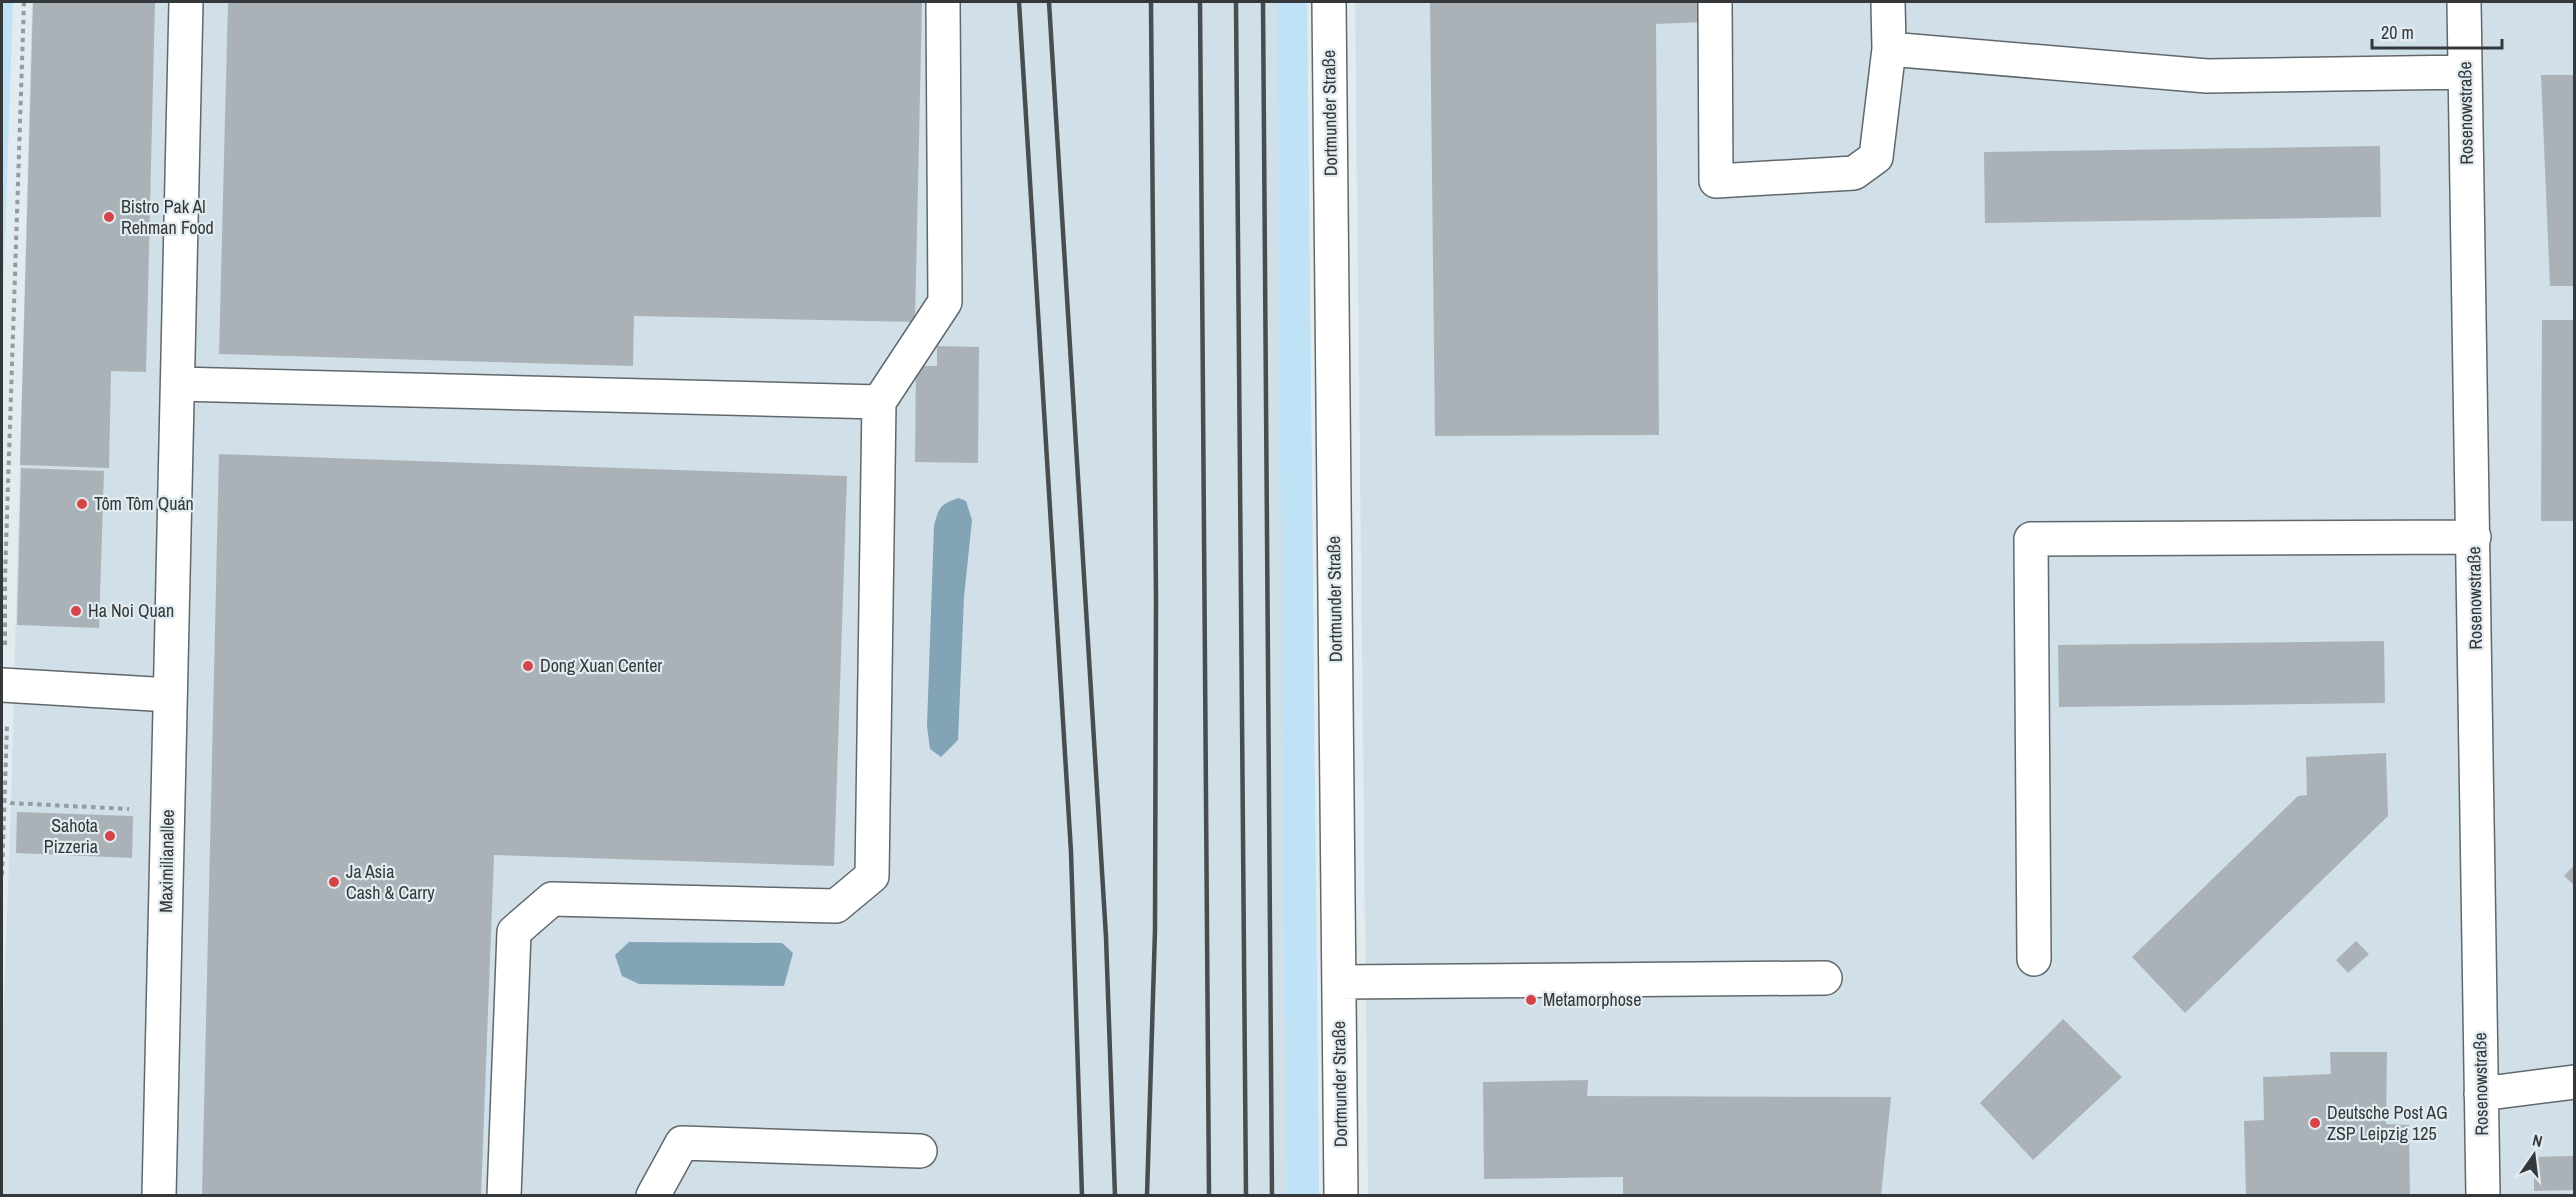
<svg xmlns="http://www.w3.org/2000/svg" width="2576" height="1197" viewBox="0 0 2576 1197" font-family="'Archivo Narrow',sans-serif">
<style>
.built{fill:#d0dfe8}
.green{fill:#c0e2f6}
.water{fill:#83a4b6}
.building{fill:#aab2b7}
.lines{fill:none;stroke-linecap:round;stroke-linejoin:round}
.minor-casing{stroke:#61686c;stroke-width:36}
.path{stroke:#959b9f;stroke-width:4;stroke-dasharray:4.5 4.5;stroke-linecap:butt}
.minor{stroke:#fff;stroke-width:33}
.rail{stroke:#4a4d50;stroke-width:4.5}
.poi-dot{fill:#d44448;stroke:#e2ebf0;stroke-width:2}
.labels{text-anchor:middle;stroke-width:4.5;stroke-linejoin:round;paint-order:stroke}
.street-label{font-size:18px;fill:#35383a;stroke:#e2ebf0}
.poi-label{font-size:18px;fill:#35383a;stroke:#e2ebf0;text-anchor:start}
</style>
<rect width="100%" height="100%" fill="#e2ebf0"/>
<path class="built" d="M32,2H1307L1319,1195H2V1057L11,803Z
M1355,2H2574V1195H1368Z"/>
<path class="green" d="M2,2H13L2,324Z
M1277,2H1307L1319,1196L1286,1195Z"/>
<path class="water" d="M959,498L966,501L972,520L964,597L958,740L941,757L930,749L927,726L934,526C939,507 940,504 959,498Z
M629,942L782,943L793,953L784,986L639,984L622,976L615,955Z"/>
<path class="building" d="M33,2H155L146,372L111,371L109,468L20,465Z
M228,2H922L915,322L634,316L633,366L219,354Z
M1430,2H1705V22L1656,24L1659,435L1435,436Z
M2541,75H2574V286H2550Z
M2380,146L2381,217L1985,223L1984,152Z
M2542,320H2574V521H2541Z
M937,346L979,347L978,463L915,462L916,366H937Z
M219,454L847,476L834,866L494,855L481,1196H202Z
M21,468L104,471L99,628L17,625Z
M2384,641L2385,703L2059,707L2058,645Z
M2386,753L2388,816L2185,1013L2132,957L2298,796L2307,795L2306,757Z
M17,812L133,816L132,858L16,853Z
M2574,865V885L2564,876Z
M2356,941L2369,954L2348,973L2336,960Z
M2063,1019L2122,1077L2033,1160L1980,1103Z
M2330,1052H2387L2386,1124L2409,1125L2410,1196H2246L2244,1121L2264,1120L2263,1077L2331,1074Z
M1588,1080L1587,1096L1891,1097L1881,1196H1623V1177L1484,1179L1483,1082Z
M2574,1156V1190L2534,1191V1157Z"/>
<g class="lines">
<g class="minor-casing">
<path id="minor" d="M1329,2L1341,1196
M1715,2L1716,181L1854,173L1876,157L1889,49L2207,76L2465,72
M1888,2L1889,49
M2464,2L2483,1196
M178,384L879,402L872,876L836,906L552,899L514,932L504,1196
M879,402L945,302L943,2
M2,685L170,695
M2034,959L2031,539L2474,537
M1339,982L1825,978
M2481,1094L2574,1082
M159,1196L186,2
M653,1196L682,1143L920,1151"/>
</g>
<path class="path" d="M5,645V577L24,2
M2,799L11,803L129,809
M2,875L7,725"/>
<use href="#minor" class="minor"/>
<path class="rail" d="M1019,2L1071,852L1082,1196
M1049,2L1106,937L1115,1196
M1200,2L1209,1196
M1236,2L1246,1196
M1263,2L1272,1196
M1147,1196L1155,930L1156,599L1151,2"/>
</g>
<g class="poi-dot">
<circle cx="109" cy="217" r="6"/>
<circle cx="82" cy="504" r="6"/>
<circle cx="76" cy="611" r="6"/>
<circle cx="528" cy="666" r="6"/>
<circle cx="110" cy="836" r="6"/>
<circle cx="334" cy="882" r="6"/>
<circle cx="1531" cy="1000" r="6"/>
<circle cx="2315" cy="1123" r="6"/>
</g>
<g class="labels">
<g class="street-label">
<text transform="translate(1330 113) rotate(-91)" y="6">Dortmunder Straße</text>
<text transform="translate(2466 113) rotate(-91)" y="6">Rosenowstraße</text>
<text transform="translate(2475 598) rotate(-91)" y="6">Rosenowstraße</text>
<text transform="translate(1335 599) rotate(-91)" y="6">Dortmunder Straße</text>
<text transform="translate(167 861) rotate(-89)" y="6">Maximilianallee</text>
<text transform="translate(1340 1084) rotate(-91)" y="6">Dortmunder Straße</text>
<text transform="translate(2481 1084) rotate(-91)" y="6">Rosenowstraße</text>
</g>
<g class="poi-label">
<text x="121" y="213">Bistro Pak Al<tspan x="121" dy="21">Rehman Food</tspan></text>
<text x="94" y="510">Tôm Tôm Quán</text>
<text x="88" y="617">Ha Noi Quan</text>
<text x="540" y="672">Dong Xuan Center</text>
<text x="98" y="832" text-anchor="end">Sahota<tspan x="98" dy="21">Pizzeria</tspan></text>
<text x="346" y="878">Ja Asia<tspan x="346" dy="21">Cash &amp; Carry</tspan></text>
<text x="1543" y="1006">Metamorphose</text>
<text x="2327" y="1119">Deutsche Post AG<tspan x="2327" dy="21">ZSP Leipzig 125</tspan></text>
</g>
</g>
<rect width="2576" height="1197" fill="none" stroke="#35383a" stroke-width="6"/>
<g transform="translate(2534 1155) rotate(14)" stroke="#e2ebf0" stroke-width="4.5" paint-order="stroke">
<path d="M0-4.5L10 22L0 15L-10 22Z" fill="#35383a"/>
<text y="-9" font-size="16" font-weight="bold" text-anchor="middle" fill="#35383a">N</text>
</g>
<path d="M2372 39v9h130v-9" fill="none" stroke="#35383a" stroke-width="3"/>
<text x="2381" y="39" font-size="18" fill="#35383a" stroke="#e2ebf0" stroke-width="4.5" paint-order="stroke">20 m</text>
</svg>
